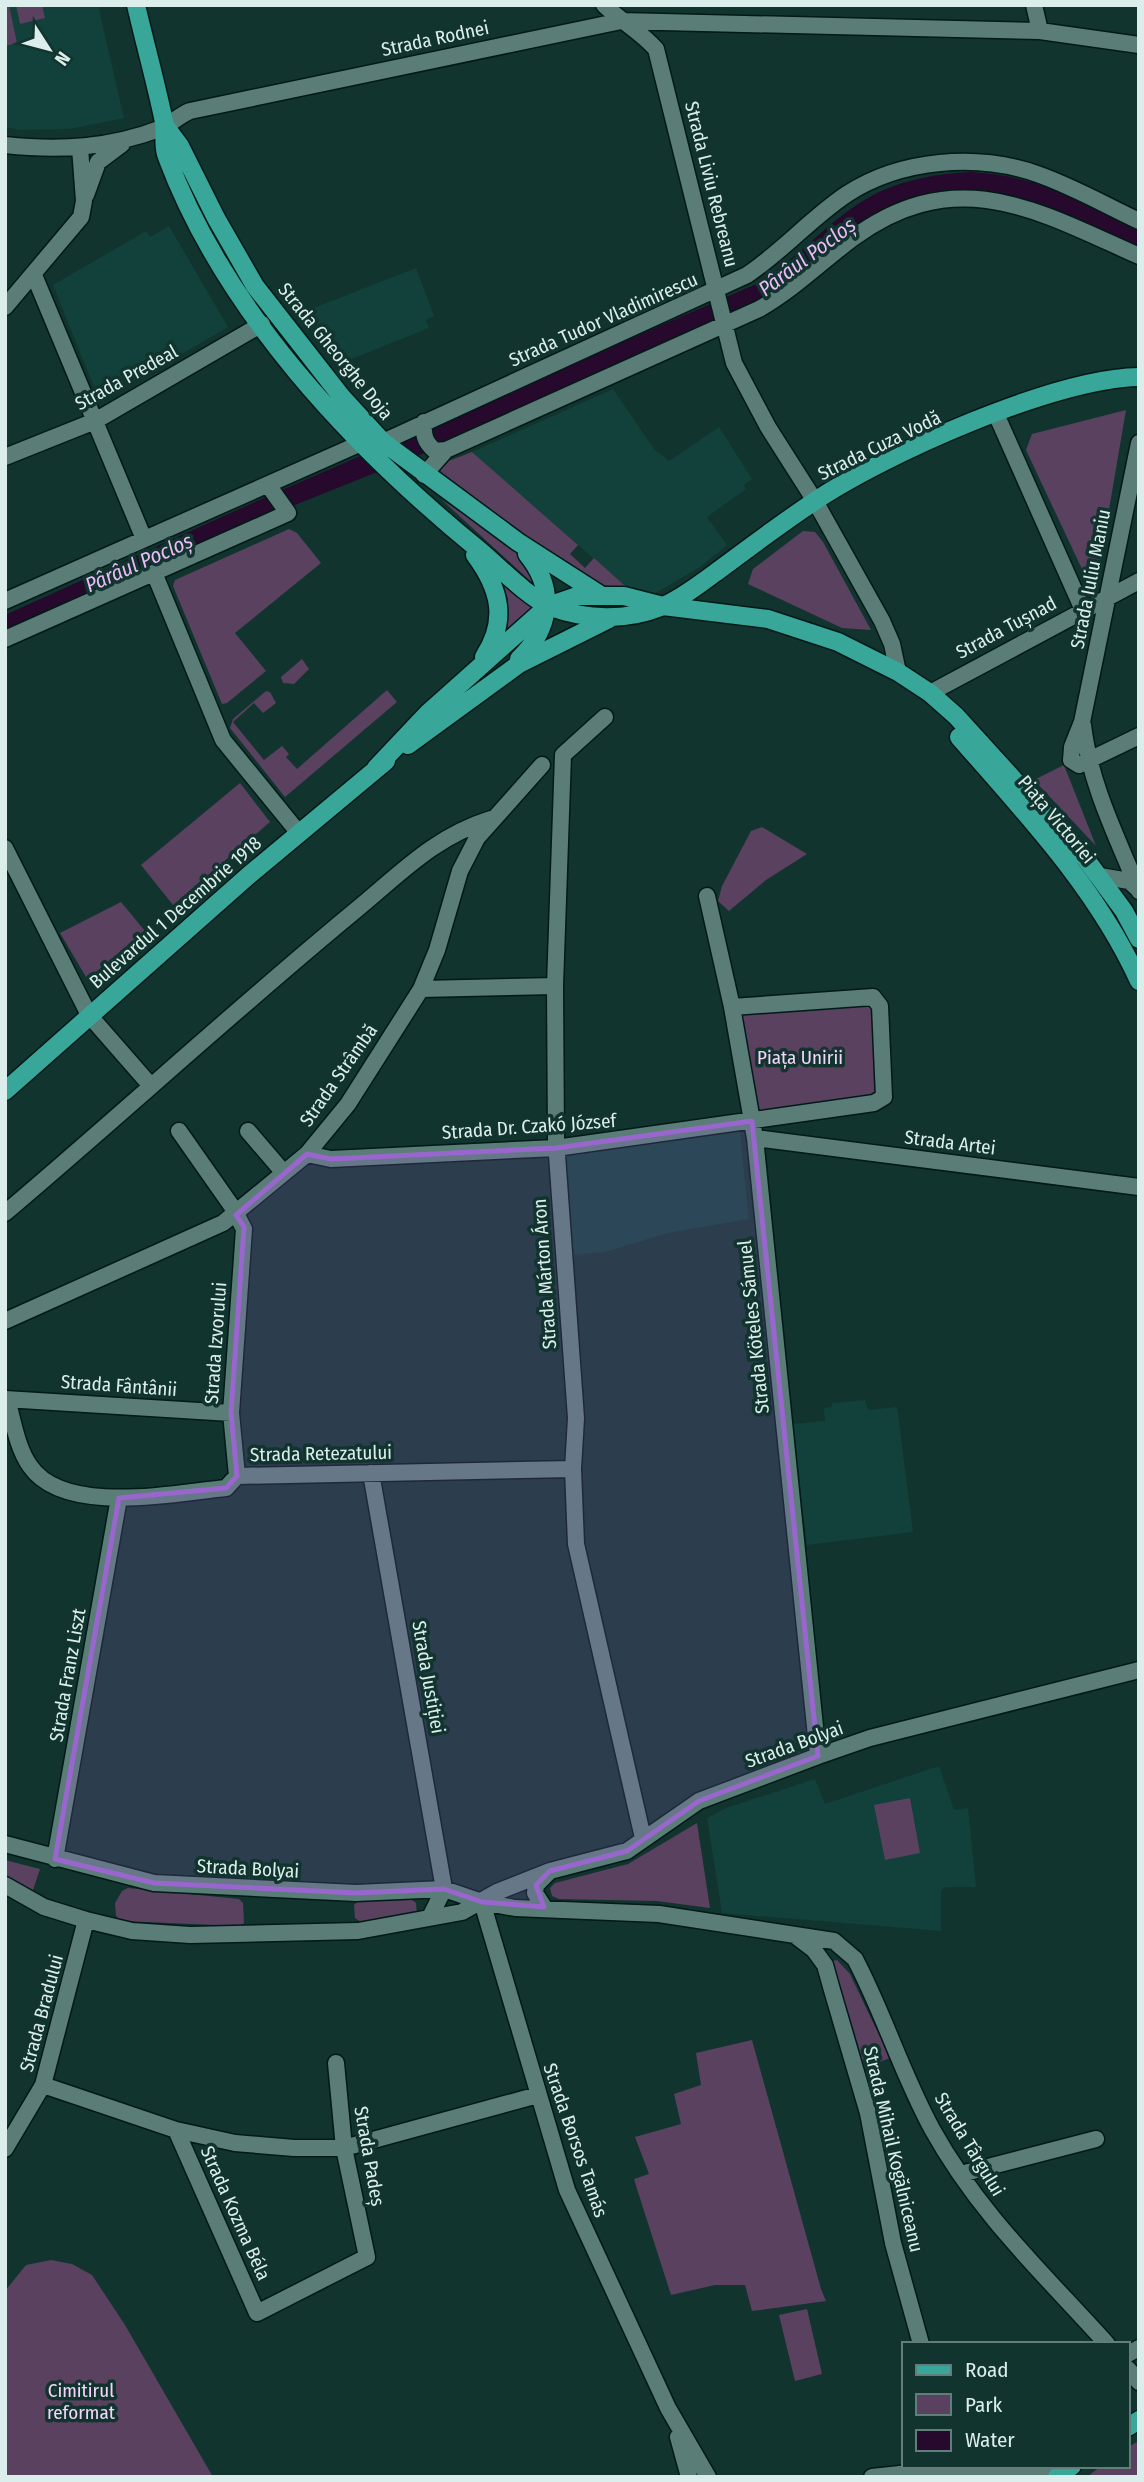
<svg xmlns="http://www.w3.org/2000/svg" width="1144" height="2482" viewBox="0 0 1144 2482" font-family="'Fira Sans Condensed',sans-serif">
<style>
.built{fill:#12403a}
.green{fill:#5a415f}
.water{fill:#26092c}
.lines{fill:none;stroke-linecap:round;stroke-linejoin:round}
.minor-casing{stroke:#021a17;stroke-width:19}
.major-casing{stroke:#021a17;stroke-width:21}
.minor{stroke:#5a7d77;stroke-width:16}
.major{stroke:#38a79a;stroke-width:18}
.marked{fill:#9866cc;fill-opacity:0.2;stroke:#9866cc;stroke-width:5;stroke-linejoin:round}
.labels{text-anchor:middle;stroke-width:7;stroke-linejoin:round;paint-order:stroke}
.street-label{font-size:19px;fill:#dceeeb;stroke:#12342f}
.park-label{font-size:19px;fill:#f4d5fb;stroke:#12342f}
.water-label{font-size:21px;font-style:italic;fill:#eebafa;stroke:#12342f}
</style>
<rect width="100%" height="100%" fill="#12342f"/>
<path class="built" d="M5,5H98L124,118L70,129L19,130L5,127Z
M169,226L228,327L100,402L53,285L146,231L150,237Z
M416,268L434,316L426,320L429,328L336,365L298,314Z
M613,389L654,449L669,461L719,427L752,479L744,485L746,489L707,517L727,545L700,567L654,594L633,593L472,452Z
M740,1132L749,1219L668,1233L605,1252L571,1255L564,1154Z
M865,1400L868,1410L897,1407L913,1532L807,1545L793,1424L825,1421L824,1408L832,1407V1403Z
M939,1766L954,1810L968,1808L976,1887H945L941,1891V1931L722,1913L707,1818L726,1808L815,1779L825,1804Z"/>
<path class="green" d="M5,5H9L17,43L5,46Z
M16,5H42L45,18L20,24Z
M1126,410L1098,574L1093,584H1089L1026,450L1032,434Z
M472,452L578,545L570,554L585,568L594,558L633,593L611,589L590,579L446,481L440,470L446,462Z
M441,499L514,549L533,568L540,590Z
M289,529L297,533L321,563L235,633L266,671L227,703L222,704L173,586L175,580Z
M803,531L815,532L823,542L871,630L842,628L748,584L753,569Z
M502,582L535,607L505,631L508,599Z
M302,659L309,669L294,684L283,683L281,677Z
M387,690L397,702L285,797L230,728L233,719L266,691L270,692L276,703L263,713L254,703L233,722L264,760L282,746L289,754L286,757L297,769Z
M1064,765L1096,846L1034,780Z
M240,783L270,822L173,905L141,865Z
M762,827L807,854L766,880L729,911L718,901L722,886L751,831Z
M121,902L145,931L90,977H86L60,933Z
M873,997L885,1093L752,1121L732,1007Z
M910,1798L920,1853L885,1860L874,1805Z
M697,1823L710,1908L657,1901L559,1899L552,1896L550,1888L555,1883L628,1864Z
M5,1860L40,1869L32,1893L5,1880Z
M128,1888L239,1899L243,1903L244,1923L240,1926L122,1921L116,1916L115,1903L122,1891Z
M412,1900L416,1903L417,1915L412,1918L361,1922L355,1918L354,1905L358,1901Z
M837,1960L850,1974L890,2058L864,2068L833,1969V1961Z
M752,2040L821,2289L826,2301L752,2311L745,2285H715L671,2295L638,2192L634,2179L649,2174L635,2137L681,2124L674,2094L701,2085L696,2053Z
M51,2260L72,2264L92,2275L125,2325L213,2477H5V2291L26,2265Z
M807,2309L822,2374L795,2381L779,2315Z
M1139,2441V2477H1087L1101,2466H1128V2447Z"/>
<path class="water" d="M971,172C1032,175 1083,200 1139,225V248L1042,205L1017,197L970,193L924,199L780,294L452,442L280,511L5,633V615L268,496L754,285C796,261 823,226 861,202C894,181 933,174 971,172Z"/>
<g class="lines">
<g class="minor-casing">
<path id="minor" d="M604,5C621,21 641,32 656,49L734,363L768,427L815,501L882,621L892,644L898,672
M1034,5L1040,31
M5,145C60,151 110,148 162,128C172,123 180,115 190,111L621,21L1040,31L1139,45
M86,195L98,162L122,144
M34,275L144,539
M5,307L81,217L84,201L80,148
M996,414L1083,610
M424,422C423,436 425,442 435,451L446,450
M383,442L747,275C783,251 811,218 847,194C901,159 977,153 1037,174C1072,186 1105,205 1139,221
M1139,443L1082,722L1072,747L1071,760L1079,765L1139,736
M5,457L95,421L262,324
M424,475L446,450L759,309C794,289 821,262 853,238C957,162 1038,211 1139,256
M155,575L223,740L298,832
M5,601L359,444
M5,639L288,513L268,485
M930,693L1139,581
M605,717L563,755L555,986L556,1141L576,1418L573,1469L576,1544L643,1838
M1083,725C1090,784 1116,835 1139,891
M5,848L89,1015L151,1086
M1100,876L1129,881L1138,889
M707,896L732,1007L755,1138L818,1756
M421,989L555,986
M179,1131L233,1208L244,1229L231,1413L237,1476
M248,1131L284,1173
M755,1138L1139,1187
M307,1154L331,1159L556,1148L874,1103L884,1097L880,1006L873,997L732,1007
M5,1213C123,1113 236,1009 356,910C401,873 434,837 491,819
M5,1321L223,1223L307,1154L348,1104L421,989L437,950L460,871L477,838L542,765
M5,1399L231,1413
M7,1399C13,1420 17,1448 30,1466C64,1516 174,1493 226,1488L237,1476
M371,1473L444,1889L430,1917
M237,1476L573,1469
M5,1844L154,1883L356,1893L444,1889L482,1902L515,1908L659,1914L834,1941L855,1959C884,2014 902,2074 932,2129C979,2214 1043,2273 1107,2344
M55,1859L119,1498
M5,1885L44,1907L86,1920L132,1931L190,1935L358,1931L462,1912L497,1892L550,1871L627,1851L699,1801L818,1756L870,1738L1139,1670
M482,1902L567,2190L668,2408L708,2477
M544,1907L535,1893L536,1885L549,1872
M797,1937L814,1950L825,1965L832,1990L868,2113L893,2243L921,2344
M43,2085L176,2130L235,2143L294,2148H344L538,2095
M176,2130L257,2313L367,2257L344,2148L336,2063
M5,2149L43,2085L86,1920
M961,2174L1096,2139
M1128,2354L1139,2348
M1128,2369L1139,2382
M678,2437L689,2477
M971,2472L1042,2468L1067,2469
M872,2477L965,2467"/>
</g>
<g class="major-casing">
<path id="major" d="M136,5C145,44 156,83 164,122C166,133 162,146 167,157C225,312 353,447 479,550C498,566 529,598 551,607C587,620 626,621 661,607C681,599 698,585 715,573C747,549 779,525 812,503C882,455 1055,378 1139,377
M165,126L180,146L216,218L255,286L341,396L383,442L518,542L599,594
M475,555C500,589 508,620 484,657
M519,659C551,628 556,589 527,554
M959,737C1026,814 1096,887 1139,981
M408,745L519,664L609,619
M376,768L428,713L548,606L577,596H624L663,606L768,619L838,642L898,672L930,693L956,716L1085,858L1124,911L1139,939
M5,1091L248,876L386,761
M1128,2427L1139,2420
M1057,2477L1072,2466"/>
</g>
<use href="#minor" class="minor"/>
<use href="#major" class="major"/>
</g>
<path class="marked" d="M752,1121L818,1756L699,1801L627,1851L550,1871L536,1885L544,1907L482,1902L444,1889L356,1893L154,1883L55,1859L119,1498L226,1488L237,1476L231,1413L244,1227L236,1215L307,1154L331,1159L556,1148Z"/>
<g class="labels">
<g class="street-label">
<text transform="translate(435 38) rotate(-12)" y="7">Strada Rodnei</text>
<text transform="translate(712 184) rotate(76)" y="7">Strada Liviu Rebreanu</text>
<text transform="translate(603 319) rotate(-24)" y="7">Strada Tudor Vladimirescu</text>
<text transform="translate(336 351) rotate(51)" y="7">Strada Gheorghe Doja</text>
<text transform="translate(126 377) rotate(-29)" y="7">Strada Predeal</text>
<text transform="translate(879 445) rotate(-26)" y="7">Strada Cuza Vodă</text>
<text transform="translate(1090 579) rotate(-79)" y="7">Strada Iuliu Maniu</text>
<text transform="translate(1006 627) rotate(-28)" y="7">Strada Tușnad</text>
<text transform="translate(1057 819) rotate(50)" y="7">Piața Victoriei</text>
<text transform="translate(175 912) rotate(-41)" y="7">Bulevardul 1 Decembrie 1918</text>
<text transform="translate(338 1075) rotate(-55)" y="7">Strada Strâmbă</text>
<text transform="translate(529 1126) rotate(-4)" y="7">Strada Dr. Czakó József</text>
<text transform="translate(950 1142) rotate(7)" y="7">Strada Artei</text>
<text transform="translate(544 1274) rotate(-94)" y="7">Strada Márton Áron</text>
<text transform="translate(753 1327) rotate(-96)" y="7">Strada Köteles Sámuel</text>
<text transform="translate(215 1343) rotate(-86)" y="7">Strada Izvorului</text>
<text transform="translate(119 1385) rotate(4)" y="7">Strada Fântânii</text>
<text transform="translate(321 1453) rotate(-1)" y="7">Strada Retezatului</text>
<text transform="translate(67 1675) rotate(-80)" y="7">Strada Franz Liszt</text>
<text transform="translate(429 1677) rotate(80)" y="7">Strada Justiției</text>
<text transform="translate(794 1744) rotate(-20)" y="7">Strada Bolyai</text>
<text transform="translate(248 1868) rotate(3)" y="7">Strada Bolyai</text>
<text transform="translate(41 2013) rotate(-75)" y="7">Strada Bradului</text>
<text transform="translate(576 2140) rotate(71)" y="7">Strada Borsos Tamás</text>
<text transform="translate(970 2144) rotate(59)" y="7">Strada Târgului</text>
<text transform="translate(894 2149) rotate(77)" y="7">Strada Mihail Kogălniceanu</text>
<text transform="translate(370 2156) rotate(80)" y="7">Strada Padeș</text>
<text transform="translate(236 2213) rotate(66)" y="7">Strada Kozma Béla</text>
</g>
<g class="park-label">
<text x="800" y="1064">Piața Unirii</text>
<text x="81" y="2397">Cimitirul<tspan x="81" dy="22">reformat</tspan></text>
</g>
<g class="water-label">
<text transform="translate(807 257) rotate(-37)" y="7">Pârâul Pocloș</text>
<text transform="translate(139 563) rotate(-24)" y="7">Pârâul Pocloș</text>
</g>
</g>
<rect width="1144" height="2482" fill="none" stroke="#dceeeb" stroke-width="14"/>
<rect x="902" y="2342" width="228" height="126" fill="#12342f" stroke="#637e7a" stroke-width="2"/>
<rect x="916" y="2365" width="35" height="10" fill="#38a79a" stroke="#637e7a" stroke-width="2"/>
<text x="965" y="2377" font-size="21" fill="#dceeeb">Road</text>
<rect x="916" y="2394" width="35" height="21" fill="#5a415f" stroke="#637e7a" stroke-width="2"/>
<text x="965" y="2412" font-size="21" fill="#dceeeb">Park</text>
<rect x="916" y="2430" width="35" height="21" fill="#26092c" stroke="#637e7a" stroke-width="2"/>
<text x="965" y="2447" font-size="21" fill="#dceeeb">Water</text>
<g transform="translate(49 49) rotate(126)" stroke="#12342f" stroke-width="5" paint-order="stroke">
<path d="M0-5L12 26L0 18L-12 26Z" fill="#dceeeb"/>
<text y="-10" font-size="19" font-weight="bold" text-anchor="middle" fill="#dceeeb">N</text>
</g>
</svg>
